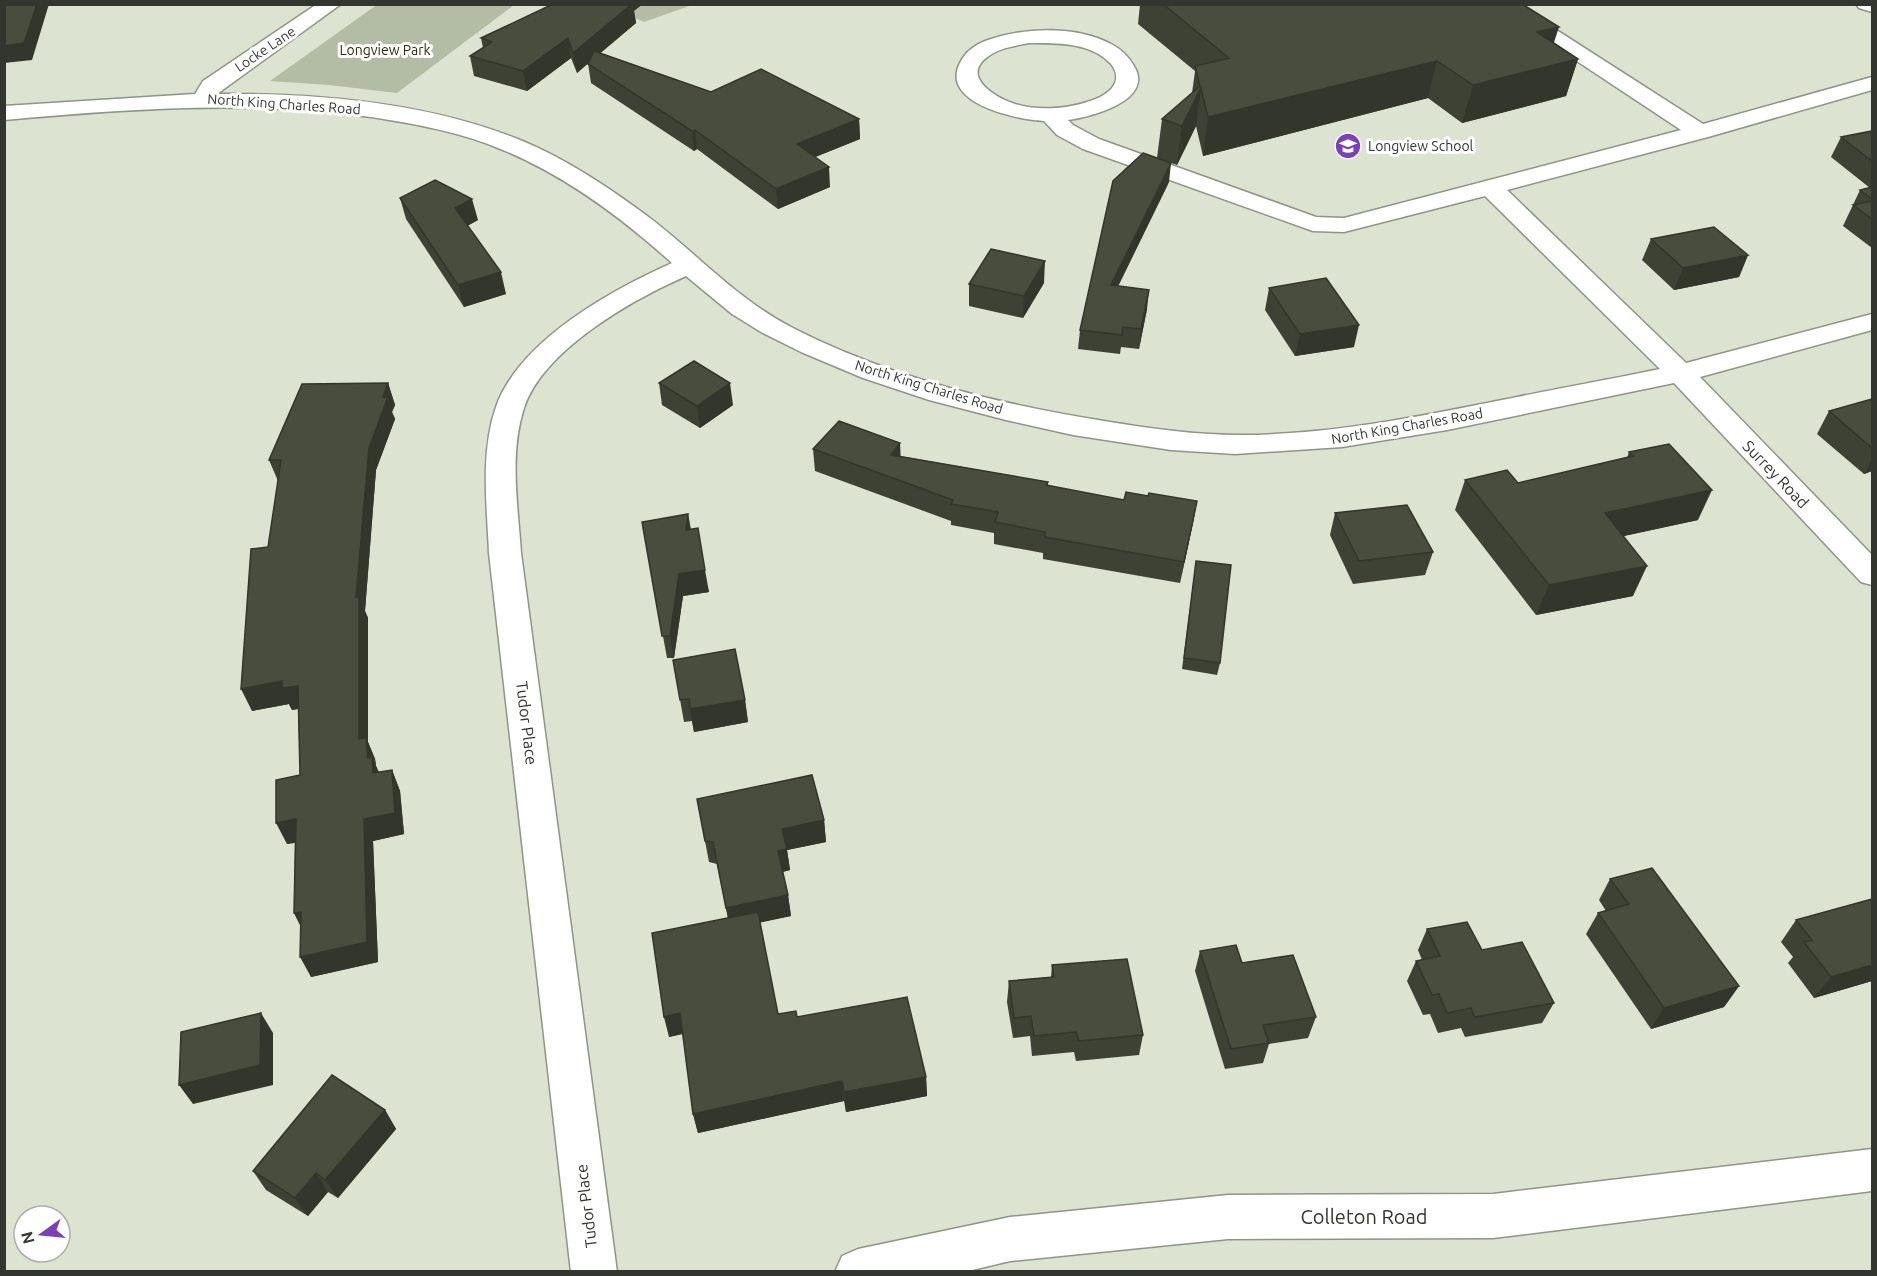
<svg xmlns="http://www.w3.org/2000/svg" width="1877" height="1276" viewBox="0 0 1877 1276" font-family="Ubuntu,sans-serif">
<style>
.green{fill:#b3bca4}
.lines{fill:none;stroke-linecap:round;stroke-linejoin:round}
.minor-casing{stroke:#8f9584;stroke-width:3}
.minor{fill:#fff;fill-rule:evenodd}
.wall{fill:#3e4235}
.shaded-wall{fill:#32362b}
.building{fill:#484d3e;stroke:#32362b;stroke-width:1.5}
.labels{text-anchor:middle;stroke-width:6;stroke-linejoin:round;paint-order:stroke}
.far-street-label{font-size:14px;fill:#33362f;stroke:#fff}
.far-park-label{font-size:14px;fill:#263201;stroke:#fff}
.far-poi-label{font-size:14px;fill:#33362f;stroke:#fff;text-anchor:start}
.street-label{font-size:16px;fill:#33362f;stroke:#fff}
.near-street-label{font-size:20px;fill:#33362f;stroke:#fff}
</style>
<rect width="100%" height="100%" fill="#dce3d0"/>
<path class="green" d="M378,4H514V5L397,93L329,85L270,81Z
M606,5H692L644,22Z"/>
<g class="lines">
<g class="minor-casing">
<path id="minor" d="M317,4H341L217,94C318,93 426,102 520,140C562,157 602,183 639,210C691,247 733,297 791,327C886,376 993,403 1098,420C1157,430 1215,438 1274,434C1356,430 1437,413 1517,397C1565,387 1613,379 1660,369L1485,196L1344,232L1313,231L1083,149L1057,135L1044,121C1019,120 939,104 960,63C966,50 978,43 991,39C1028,27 1077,26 1111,44C1121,49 1129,57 1134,66C1155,101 1090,117 1068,120L1073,125L1099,139L1316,217L1344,218L1681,130L1491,4H1516L1703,124L1872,77V90L1708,137L1507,190L1686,363L1872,314V330L1700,377L1872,555V585L1861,582L1674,383L1447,430L1342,447L1235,454L1171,450L1073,435L1006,420L929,400L863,378L801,352L761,332L732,314L686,276C633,299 543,350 524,408C509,454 518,506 521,553L617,1272H571L489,553C487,506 480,453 496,407C519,341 611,290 672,263C622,218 566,176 503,150C461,132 416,124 371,117C249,100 127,109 4,120V106L195,94L203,81ZM1029,43C1056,43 1091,42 1111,64C1116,70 1118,78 1114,85C1109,94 1097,99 1087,102C1065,109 1037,111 1015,104C998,99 961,78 986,58C998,48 1014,46 1029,43Z
M1856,4H1872V12L1859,8Z
M1872,1149V1191L1493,1238L1228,1239L1010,1261L964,1272H835L842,1256L858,1249L1010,1217L1228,1195L1493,1194Z"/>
</g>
<use href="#minor" class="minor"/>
</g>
<path class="wall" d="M1140,4H1522L1554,43L1578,59L1566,96L1462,123L1428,98L1203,156L1196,126L1177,165L1157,158L1162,119L1192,93L1195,71L1138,24Z
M634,11L636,23L600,53L711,92L859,119L860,139L815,157L830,187L778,209L697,149L694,151L591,83L588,63L577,73L571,58L527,91L474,76L470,56L483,48L481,38Z
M1872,131V248L1843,226L1860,190L1870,188L1831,157L1841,137Z
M1169,182L1118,286L1147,309L1139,349L1121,347L1120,354L1078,349L1080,330Z
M400,198L478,220L467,226L506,294L464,307L406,219Z
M1651,239L1748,255L1739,277L1674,290L1642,260Z
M1044,283L1023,318L969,306V284Z
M1269,288L1354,347L1295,356L1265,310Z
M388,383L395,405L392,412L395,419L376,470L365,611L368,618V742L375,759L376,766L379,772L392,770L400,791L404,834L373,841L378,962L311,977L300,925L294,913L295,843L287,844L300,775L298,709L292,710L289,704L252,711L268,547L278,481L269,460Z
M659,383L733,405L700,428L662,405Z
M1872,399V471L1864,474L1817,434L1829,411Z
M900,443V456L1048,482V486L1124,500L1148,496L1197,501L1193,523L1180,583L1043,559V553L994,544V533L951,525V521L815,471L813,449Z
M1629,452L1698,520L1623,536L1633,596L1536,615L1455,510L1465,480L1518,483L1627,458Z
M1335,513L1433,552L1425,575L1353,584L1330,535Z
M688,514L691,530L709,592L683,596L674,658H667L642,522Z
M1196,561L1220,663L1217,675L1182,669Z
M673,660L745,700L748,722L694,732L692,721L684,722Z
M697,799L824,820L826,842L787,850L790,870L783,872L788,895L791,916L760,922L778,1014L797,1017L926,1077L927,1096L846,1112L844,1101L698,1133L693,1114L683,1034L669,1037L728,918L717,864L709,862Z
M1610,879L1739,986L1724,1007L1651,1029L1586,934L1598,913L1606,911L1599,900Z
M1872,899V981L1814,998L1788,963L1793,957L1781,942L1796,920Z
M1427,929L1482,950L1554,1003L1542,1023L1465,1037L1461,1028L1438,1033L1430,1014L1423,1015L1407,981L1416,961L1422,960L1418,950Z
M1200,951L1242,963L1316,1017L1308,1038L1269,1044L1263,1063L1225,1069L1195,971Z
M1052,965L1143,1035L1139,1055L1076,1061L1074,1052L1032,1056L1030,1036L1013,1038L1007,1002L1009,981L1051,977Z
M385,1110L396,1129L338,1198L328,1192L308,1216L266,1190L253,1171Z"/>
<path class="shaded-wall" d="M37,4H49L32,60L4,63V46Z
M622,4H643L634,11L636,23L577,73L573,53Z
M1559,27L1547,64L1537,32Z
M568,38L571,58L527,91L523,71Z
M1578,59L1566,96L1462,123L1473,85Z
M1437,61L1428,98L1203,156L1208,117Z
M1201,88L1196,126L1177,165L1182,126Z
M859,119L860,139L798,164L797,144Z
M695,130L697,149L694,151L692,131Z
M1171,163L1169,182L1109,305L1111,285Z
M829,167L830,187L778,209L776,189Z
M472,199L478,220L460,230L455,208Z
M1748,255L1739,277L1674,290L1683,268Z
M1045,261L1044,283L1023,318L1024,296Z
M501,272L506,294L464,307L458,285Z
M1149,290L1147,309L1139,349L1141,329Z
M1359,325L1354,347L1295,356L1300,334Z
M388,383L395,405L392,412L395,419L376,470L365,611L368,618V742L375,759L376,766L381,778L373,773L359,739L356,597L369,448L383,397Z
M730,383L733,405L700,428L697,406Z
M900,443L901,464L891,455Z
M1872,459V471L1864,474Z
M1712,490L1698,520L1592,543L1605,513Z
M1197,501L1193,523L1180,583L1184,562Z
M688,514L692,537L686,530Z
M1647,566L1633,596L1536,615L1549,585Z
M705,570L709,592L683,596L674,658L670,636L679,574Z
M282,681L298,686L308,707L292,710L289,704L252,711L241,689Z
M745,700L748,722L694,732L690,709Z
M392,770L400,791L404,834L373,841L378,962L311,977L300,957L364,819Z
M296,819L306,840L287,844L276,823Z
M824,820L826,842L787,850L790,870L781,872L778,851L782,829Z
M788,895L791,916L730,929L726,908Z
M301,912L305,934L294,913Z
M1872,965V981L1814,998L1831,977Z
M1739,986L1724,1007L1651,1029L1664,1008Z
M261,1013L273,1033V1085L193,1104L179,1085Z
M680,1013L685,1033L669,1037L664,1017Z
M926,1077L927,1096L846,1112L844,1092Z
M842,1081L844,1101L698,1133L693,1114Z
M385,1110L396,1129L338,1198L325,1180Z
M316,1173L328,1192L308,1216L295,1198Z"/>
<path class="building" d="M4,4H37L24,43L4,46Z
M553,4H632L573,53L568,38L523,71L470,56L492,42L481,38Z
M1163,4H1522L1559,27L1537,32L1578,59L1473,85L1437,61L1208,117L1201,88L1182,126L1162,119L1200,86L1195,66L1229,58Z
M594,51L711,92L761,69L859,119L797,144L829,167L776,189L695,130L692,131L588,64Z
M1872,131V161L1841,137Z
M1143,153L1171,163L1111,285L1149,290L1141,329L1123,327L1122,335L1080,330L1113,181Z
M435,180L472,199L455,208L501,272L458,285L400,198Z
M1872,187V199L1860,190Z
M1872,201V219L1853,205Z
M1714,227L1748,255L1683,268L1651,239Z
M991,249L1045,261L1024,296L969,284Z
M1326,278L1359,325L1300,334L1269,288Z
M694,361L730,383L697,406L659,383Z
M388,383L383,397H388L369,448L356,597L359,596V739L366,738L368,758L372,757L373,773L392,770L395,813L364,819L367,942L300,957L301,912L294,913L296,819L276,823V780L300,775L298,686L282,688V681L241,689L251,549L268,547L281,460H269L302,384Z
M1872,399V448L1829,411Z
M839,421L900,443L891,455L1048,482L1046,485L1124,500L1126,492L1148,496L1149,493L1197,501L1184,562L1045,537V532L995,522L998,512L951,504L953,500L813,449Z
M1669,444L1712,490L1605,513L1647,566L1549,585L1465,480L1507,470L1518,483L1633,456L1629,452Z
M1407,505L1433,552L1359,561L1335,513Z
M688,514L686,530L698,528L705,570L679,574L670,636H662L642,522Z
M1196,561L1231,565L1220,663L1184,658Z
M735,649L745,700L690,709L689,699L680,700L673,660Z
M812,775L824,820L782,829L787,849L778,851L788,895L726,908L713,842L705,841L697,799Z
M1652,868L1739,986L1664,1008L1598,913L1629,904L1610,879Z
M1872,899V965L1831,977L1804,942L1812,940L1796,920Z
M758,912L778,1014L796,1011L797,1017L907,997L926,1077L844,1092L842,1081L693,1114L680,1013L664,1017L652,933Z
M1467,922L1482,950L1522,942L1554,1003L1475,1017L1471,1008L1447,1013L1439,994L1432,995L1416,961L1440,956L1427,929Z
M1236,945L1242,963L1293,955L1316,1017L1263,1025L1269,1043L1231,1049L1200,951Z
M1127,959L1143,1035L1079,1041L1076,1032L1034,1036L1031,1016L1014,1018L1009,981L1054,977L1052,965Z
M261,1013L260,1065L179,1085L181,1032Z
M332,1075L385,1110L325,1180L316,1173L295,1198L253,1171Z"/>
<defs>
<g id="school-disc" transform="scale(1.35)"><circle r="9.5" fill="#7b41b7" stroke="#fff"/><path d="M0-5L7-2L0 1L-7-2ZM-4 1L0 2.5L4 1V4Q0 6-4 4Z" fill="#fff"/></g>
</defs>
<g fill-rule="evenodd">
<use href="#school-disc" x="1348" y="146"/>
</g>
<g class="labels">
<g class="far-street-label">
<text transform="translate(265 49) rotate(-34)" y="5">Locke Lane</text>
<text transform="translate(284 104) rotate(4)" y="5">North King Charles Road</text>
<text transform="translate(929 387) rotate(17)" y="5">North King Charles Road</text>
<text transform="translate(1407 426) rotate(-10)" y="5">North King Charles Road</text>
</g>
<g class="far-park-label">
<text x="385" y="55">Longview Park</text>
</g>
<g class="far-poi-label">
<text x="1368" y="151">Longview School</text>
</g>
<g class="street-label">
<text transform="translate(1776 474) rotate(46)" y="6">Surrey Road</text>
<text transform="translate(527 723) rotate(83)" y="6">Tudor Place</text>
<text transform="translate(586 1206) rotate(-97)" y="6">Tudor Place</text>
</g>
<g class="near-street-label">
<text x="1364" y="1224">Colleton Road</text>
</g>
</g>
<rect width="1877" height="1276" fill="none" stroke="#33362f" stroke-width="12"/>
<g transform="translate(42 1234) rotate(255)"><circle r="28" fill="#ffffff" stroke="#adafac" stroke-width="1.5"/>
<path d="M0-4.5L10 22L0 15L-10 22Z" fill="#7b41b7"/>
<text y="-9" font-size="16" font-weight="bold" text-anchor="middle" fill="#33362f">N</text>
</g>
</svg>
